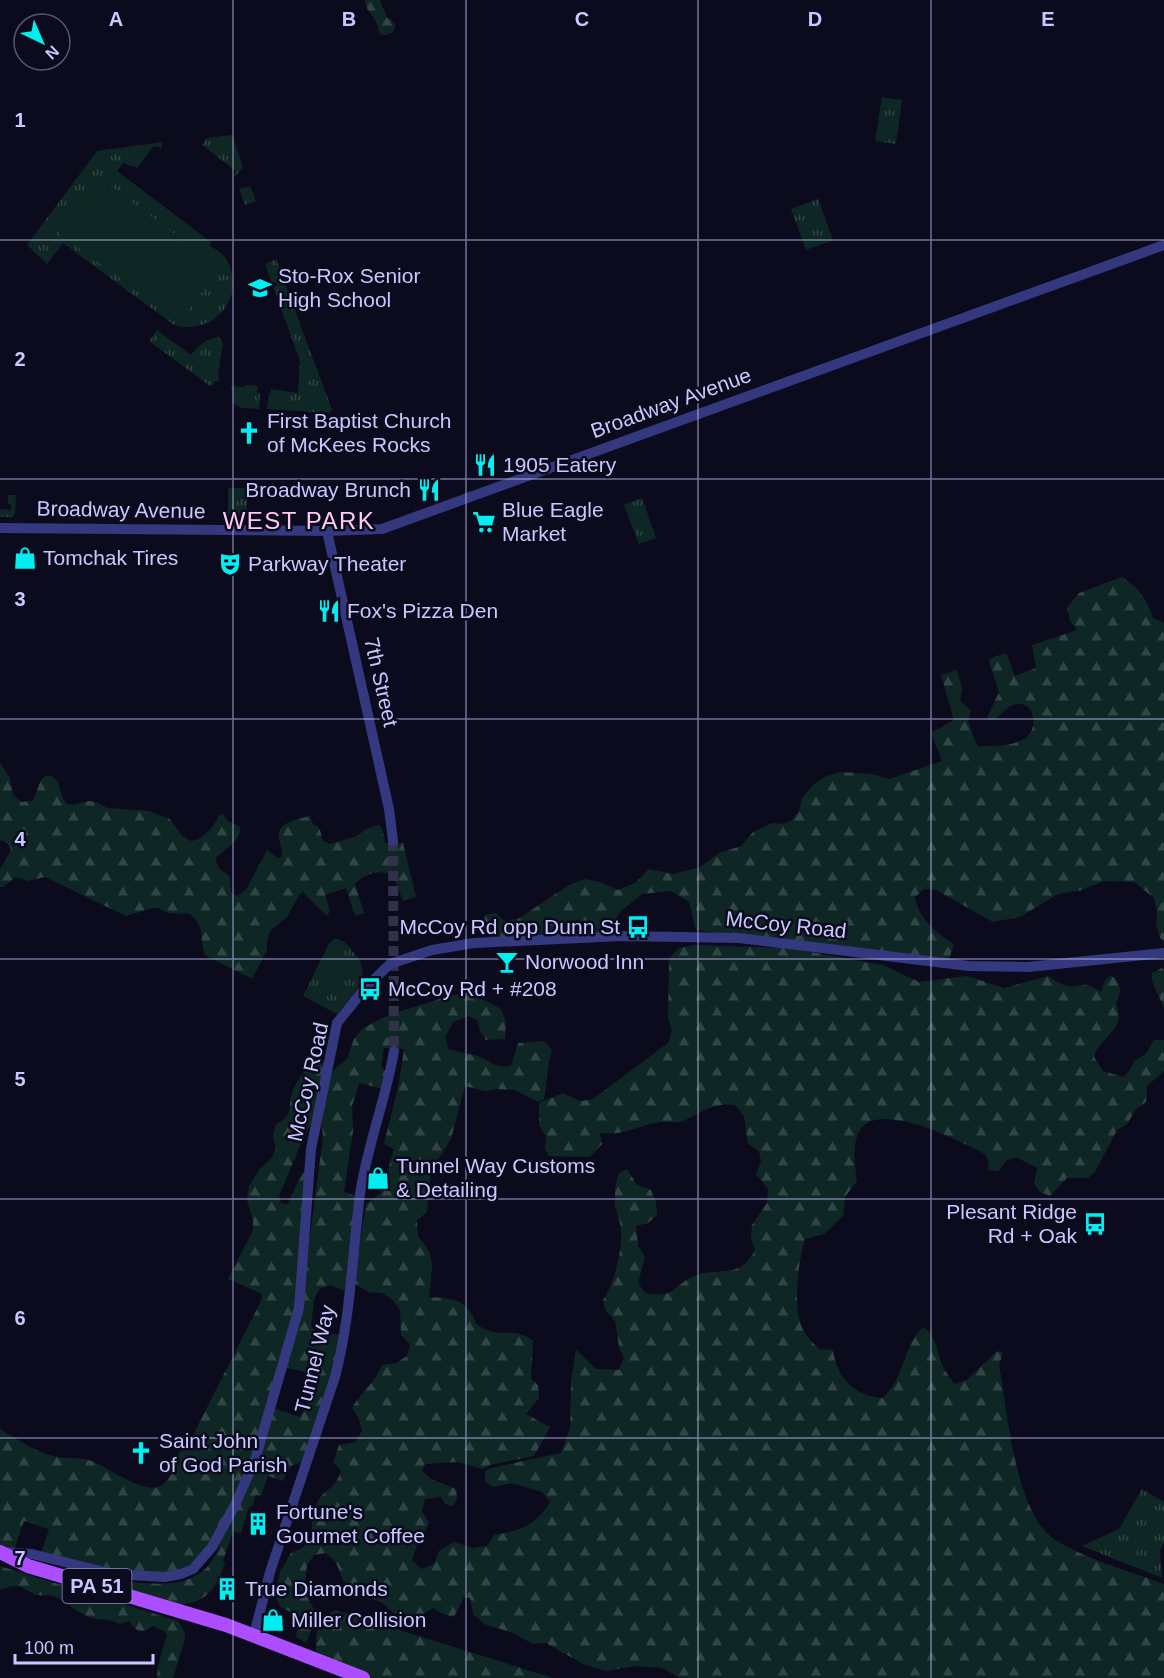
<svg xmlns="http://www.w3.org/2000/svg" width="1164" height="1678" viewBox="0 0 1164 1678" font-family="Arial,sans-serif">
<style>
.grass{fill:url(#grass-tufts)}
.forest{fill:url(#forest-firs)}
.garden{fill:#0e2724}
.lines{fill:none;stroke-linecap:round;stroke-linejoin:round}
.tertiary-tunnel{stroke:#32314a;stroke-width:10;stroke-dasharray:10 5;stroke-linecap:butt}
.tertiary{stroke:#34387e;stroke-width:10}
.primary{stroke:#ac4eff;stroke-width:14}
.grid{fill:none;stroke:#c8c7ff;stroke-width:1.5;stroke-opacity:0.55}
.labels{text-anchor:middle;stroke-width:5;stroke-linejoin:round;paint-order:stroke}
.shield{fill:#0c0b1d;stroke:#908fbb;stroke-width:1.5}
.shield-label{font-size:20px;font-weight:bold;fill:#c8c7ff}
.poi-label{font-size:21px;fill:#c8c7ff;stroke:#0c0b1d;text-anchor:start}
.street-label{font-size:21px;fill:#c8c7ff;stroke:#0c0b1d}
.quarter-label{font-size:24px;letter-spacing:1.5px;fill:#ffc9f0;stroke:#0c0b1d}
.grid-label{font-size:20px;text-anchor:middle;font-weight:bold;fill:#c8c7ff;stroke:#0c0b1d;stroke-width:5;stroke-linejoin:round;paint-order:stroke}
</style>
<defs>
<pattern id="grass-tufts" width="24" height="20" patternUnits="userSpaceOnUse" patternTransform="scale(1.5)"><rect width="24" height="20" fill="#0e2724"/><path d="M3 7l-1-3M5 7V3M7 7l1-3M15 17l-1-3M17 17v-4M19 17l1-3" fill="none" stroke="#304545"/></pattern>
<pattern id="forest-firs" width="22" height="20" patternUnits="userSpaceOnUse" patternTransform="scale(1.5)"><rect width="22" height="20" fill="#0e2724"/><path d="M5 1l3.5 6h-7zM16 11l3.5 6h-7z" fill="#304545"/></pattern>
</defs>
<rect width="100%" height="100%" fill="#0c0b1d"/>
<path class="grass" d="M882,97L902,100L896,144L875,141Z
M232,135L243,167L235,177L233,175L236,171L202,145L207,138Z
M163,142L161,148L158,146L153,147L137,168L123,163L117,171L212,243L209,245C214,248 220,252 224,256C250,293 216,337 174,325L63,243L47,264L27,245L97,151Z
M250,186L256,201L245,205L239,189Z
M818,199L833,240L806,250L791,209Z
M276,259L332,410L329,413L267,409L269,393H271V389L298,393L300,361L265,264Z
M157,330L191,355C198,346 206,338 219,337L223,344L218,373L219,381H214V384L210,386L149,341Z
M245,385L258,386L257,392L260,393L259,409L241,408L233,403L231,386L245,387Z
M228,488H247V517H228Z
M8,495H16L15,514L12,517H0V509L11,510V504H8Z
M642,498L656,538L639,544L624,505Z
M336,939C344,940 349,946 354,953C375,978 353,994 337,1014L303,996L330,942Z
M1142,1489L1164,1502V1542L1160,1550L1162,1578L1082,1546L1119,1529Z"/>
<path class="forest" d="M365,0H380L387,18L391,19L395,25C395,32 389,36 382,35C376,30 379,27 376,22C372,13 366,12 365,0Z
M1122,577C1140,590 1146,597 1153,618L1164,623V941L1160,938L1156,925L1157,911L1154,898L1134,882L1104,881L1082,890L1058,894L1020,917L993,922L936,890L924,889L915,897C918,918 936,933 954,944L948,962L696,930L689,902L671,891L642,894L620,912L606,936L494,942L480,926L485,915L496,913L504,921L518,919L569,885L585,879L600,882L618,890L635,883L649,869L673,874L700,867L719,853L741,846L753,832L772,823L783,824L792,820L799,811L802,798L812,786L824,777L841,772L872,774L889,779L942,761L931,733L954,720L941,675L957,670L962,689L960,701L971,711L968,721L977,746C992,746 1010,747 1024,739C1041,729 1034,697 1013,705C1006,708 1000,715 994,720L987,718L999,692L988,659L1006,653L1015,676L1036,668L1032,645L1077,630L1070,621L1067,608L1079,593Z
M0,763L10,778L13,795L22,802L32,801C39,793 36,784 45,776H52L58,782L62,797L66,803L72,805L89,801L96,802L107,808L149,811L170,819L182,836L191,841C203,840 215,826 219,815L223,814L228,821L240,827C241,842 225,848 216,858C216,869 223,870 230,877L231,892L237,896L246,890L267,850L278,858L281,857C284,850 280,846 279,838C276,822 299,819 310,816L313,824C322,828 320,833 323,841L330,844L357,836L366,829L378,825L382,828L385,843H403L416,897L403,901L394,877C382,868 365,873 355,884L364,913L355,916L346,888L325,895L330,911L327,916L303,892L299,895L287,917L271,930L267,940V950L252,979L205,955C199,938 206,927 190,914L168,913L159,908H153L126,916L45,877L28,881L16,877L3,887H0V869L11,850L8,843L0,840Z
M694,945L789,948L883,965L919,982L967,976L1004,988L1048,976C1062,986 1070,989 1087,984L1101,992L1105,980L1110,976L1114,977C1122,987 1121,992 1116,1003C1127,1032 1100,1035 1094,1057L1103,1071L1123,1077L1130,1070L1134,1061L1146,1054L1154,1040H1164V1071L1147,1086L1146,1102L1136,1109L1128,1123L1117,1130L1095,1172L1088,1178H1067L1050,1196L1040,1192L1034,1184L1037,1168L1016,1157L1007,1160L998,1171L988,1170L989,1163L985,1154C962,1142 879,1099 860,1130C851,1146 855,1164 857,1181L845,1197L843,1216L824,1234L805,1239C799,1257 794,1300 799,1318C801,1331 810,1340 819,1349L833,1350C837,1378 854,1396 883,1398C904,1379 903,1347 923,1327C937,1336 937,1353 943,1367C946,1373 951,1378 954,1384L967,1380L997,1351L1003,1353L999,1365C1007,1409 1015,1506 1049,1535C1074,1556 1132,1572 1164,1584V1678H680L662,1668L636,1666L605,1671L583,1664L546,1643L533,1644L513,1633L484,1624L473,1614L470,1598L464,1597L454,1617L443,1614L433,1608L415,1619L393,1613L383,1603L347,1588L336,1563L326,1553L314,1555L307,1565L304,1591L315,1611L313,1625L306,1643L296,1637L298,1622L291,1612L281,1607L275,1596L280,1572L291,1553L302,1548L311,1539C312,1527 311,1512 318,1501C326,1487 334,1491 341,1471L333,1462L339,1445L355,1442L362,1431L359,1419L352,1408C361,1392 376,1382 382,1365L396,1363L407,1356L410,1344L401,1335L400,1310L393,1300L382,1293L368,1292L353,1282L366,1204L381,1193L394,1149L384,1144L399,1083L404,1049L384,1048L381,1066L388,1075L384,1089L359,1083L352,1106L353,1131L344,1192L358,1197L348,1292L331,1285L319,1289L314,1300L311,1327L320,1334H342L334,1370L304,1461L291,1466L283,1481L268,1476L261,1496L256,1495L252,1507H249L241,1533L233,1531L223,1561L225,1563C205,1629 157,1599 110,1585L102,1578C145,1583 203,1598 220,1544L217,1541L273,1408L300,1417C308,1402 316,1389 309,1373L284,1367L307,1258L323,1137L320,1112L329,1074L347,1059L354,1039L363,1028L389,1015L449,996L463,993L486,1001L501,1009L506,1022L505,1039L486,1040L480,1031L478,1021L469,1016L453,1022L445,1037L449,1049C458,1052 465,1053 474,1055C490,1059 490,1068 511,1066L518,1043L544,1041L552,1050C547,1066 547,1082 544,1099L538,1102L515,1090L498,1089L485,1091L465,1086L451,1139L431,1171L427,1212L417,1220L418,1237C438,1256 431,1272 429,1297C443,1298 460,1297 469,1310C477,1321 472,1324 487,1330C505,1337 515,1327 533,1341L531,1379L538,1385L539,1398L526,1414L550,1427L534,1456L490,1465L483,1469L457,1462L425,1464L422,1471L431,1479L456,1489L457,1498L453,1506L445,1504L441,1497L425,1499L422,1511L429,1522C424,1535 415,1546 412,1561L422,1569L434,1564L439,1551L454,1542L473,1548L487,1546L494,1535C519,1531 536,1526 550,1502L542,1492L511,1483L493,1487L485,1481V1471L491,1468L561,1453L570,1428L571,1382L576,1349L596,1369L619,1370L624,1358L619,1347L615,1321L606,1311L603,1300C614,1285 623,1248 621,1229C620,1221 617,1214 615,1206C614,1195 616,1184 618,1174L627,1169L637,1185L651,1190L656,1202L657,1215L648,1223L636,1226L638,1246L645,1257L638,1283L645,1293C675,1299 671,1287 692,1277C716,1265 739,1282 755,1250L751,1238L752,1225L767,1203L768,1189L756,1174L761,1161L759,1151L748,1144L744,1116L735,1105C713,1102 702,1112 683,1121C676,1124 667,1121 659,1122C636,1126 625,1136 600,1133L602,1144L590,1157L549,1156L545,1149L546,1136L539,1125V1103L563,1093L580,1101L593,1099L668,1043L672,1030L668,1018L669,959L679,948Z
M1162,968L1164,970V1008L1152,981V973Z
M318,1059L325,1063L318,1112L304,1136L279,1196L281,1203L288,1204L302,1173L308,1170L300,1307L237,1502L195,1565L172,1575H141L41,1554L49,1529L24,1521L14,1550L0,1549V1429C16,1439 35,1451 53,1456C66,1460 82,1456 94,1462C109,1469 142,1492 158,1487C170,1483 174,1468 175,1457L189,1443L261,1301L262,1294L228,1279L253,1230V1220L247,1200L249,1186L259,1170L272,1157L276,1148L273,1136L276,1124C296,1116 286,1103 294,1088C299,1077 308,1066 318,1059Z
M0,1566L178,1621L185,1633V1639L173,1678H157C157,1666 163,1647 167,1635L165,1632L154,1626C151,1626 149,1629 146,1630C138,1634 132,1626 129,1621L120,1624C110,1618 100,1621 89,1617C76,1612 63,1599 53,1596C47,1594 40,1597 34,1594C19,1586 17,1583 0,1590Z
M335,1610L553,1678H369L316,1658C316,1636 314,1621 335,1610Z"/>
<path class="garden" d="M97,176L220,268L179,321L56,231Z
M336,951L349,967L335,979L322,964Z"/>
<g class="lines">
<path class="tertiary-tunnel" d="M393,841L394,1051"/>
<path class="tertiary" d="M0,528L327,531L382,529L1164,245
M327,531L389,809L393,841
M3,1552L32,1554L113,1574L164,1577L181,1574L193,1569L212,1547L235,1505L255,1460L299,1308L311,1149L337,1023L366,987L390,964L432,950L474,943L621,936L739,938L969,966L1028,967L1164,953
M254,1635L270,1572L335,1377C351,1316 352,1256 360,1194C367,1146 386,1099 394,1051"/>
<path class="primary" d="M0,1552L28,1566L226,1625L363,1678"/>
</g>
<path class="grid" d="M233,0V1678M466,0V1678M698,0V1678M931,0V1678M0,240H1164M0,479H1164M0,719H1164M0,959H1164M0,1199H1164M0,1438H1164"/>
<defs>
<g id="school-bare" transform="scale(1.8)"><path d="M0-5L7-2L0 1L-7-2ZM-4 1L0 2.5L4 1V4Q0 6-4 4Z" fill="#00f0f2" stroke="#0c0b1d" stroke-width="2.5" paint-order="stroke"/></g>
<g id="church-bare" transform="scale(1.8)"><path d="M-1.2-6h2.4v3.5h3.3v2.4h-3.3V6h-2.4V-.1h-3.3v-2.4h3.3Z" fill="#00f0f2" stroke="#0c0b1d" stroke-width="2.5" paint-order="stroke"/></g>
<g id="restaurant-bare" transform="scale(1.8)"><path d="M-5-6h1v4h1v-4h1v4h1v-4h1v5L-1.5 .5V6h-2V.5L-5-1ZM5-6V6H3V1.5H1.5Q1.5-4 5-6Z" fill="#00f0f2" stroke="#0c0b1d" stroke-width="2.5" paint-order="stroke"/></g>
<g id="supermarket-bare" transform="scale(1.8)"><path d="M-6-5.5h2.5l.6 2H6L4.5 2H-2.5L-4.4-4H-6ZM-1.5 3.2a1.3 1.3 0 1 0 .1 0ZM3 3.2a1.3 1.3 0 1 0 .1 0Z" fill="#00f0f2" stroke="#0c0b1d" stroke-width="2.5" paint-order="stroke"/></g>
<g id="shop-bare" transform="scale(1.8)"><path d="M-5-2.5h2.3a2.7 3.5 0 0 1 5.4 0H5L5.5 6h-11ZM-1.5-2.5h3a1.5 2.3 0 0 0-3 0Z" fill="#00f0f2" stroke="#0c0b1d" stroke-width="2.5" paint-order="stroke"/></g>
<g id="theatre-bare" transform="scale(1.8)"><path d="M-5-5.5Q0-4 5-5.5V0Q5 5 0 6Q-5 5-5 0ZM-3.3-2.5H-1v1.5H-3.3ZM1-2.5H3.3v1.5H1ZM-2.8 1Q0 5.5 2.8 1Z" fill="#00f0f2" stroke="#0c0b1d" stroke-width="2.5" paint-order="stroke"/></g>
<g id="bus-bare" transform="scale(1.8)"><path d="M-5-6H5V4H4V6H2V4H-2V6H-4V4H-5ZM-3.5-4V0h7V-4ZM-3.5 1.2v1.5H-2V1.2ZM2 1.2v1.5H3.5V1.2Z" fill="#00f0f2" stroke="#0c0b1d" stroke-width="2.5" paint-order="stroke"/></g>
<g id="bar-bare" transform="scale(1.8)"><path d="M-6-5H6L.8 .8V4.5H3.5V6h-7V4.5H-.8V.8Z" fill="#00f0f2" stroke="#0c0b1d" stroke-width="2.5" paint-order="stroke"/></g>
<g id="building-bare" transform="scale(1.8)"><path d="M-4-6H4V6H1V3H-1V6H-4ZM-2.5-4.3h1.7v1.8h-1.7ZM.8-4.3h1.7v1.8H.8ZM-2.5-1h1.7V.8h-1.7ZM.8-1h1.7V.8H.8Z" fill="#00f0f2" stroke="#0c0b1d" stroke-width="2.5" paint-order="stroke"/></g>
</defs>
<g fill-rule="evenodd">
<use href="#school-bare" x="260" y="288"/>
<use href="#church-bare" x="249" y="433"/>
<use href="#restaurant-bare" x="485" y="465"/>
<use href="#restaurant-bare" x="429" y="490"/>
<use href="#supermarket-bare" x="484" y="522"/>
<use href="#shop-bare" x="25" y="558"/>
<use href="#theatre-bare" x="230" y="564"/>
<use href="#restaurant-bare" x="329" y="611"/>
<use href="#bus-bare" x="638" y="927"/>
<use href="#bar-bare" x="507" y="962"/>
<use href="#bus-bare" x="370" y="989"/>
<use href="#shop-bare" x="378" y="1178"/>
<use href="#bus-bare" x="1095" y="1224"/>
<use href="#church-bare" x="141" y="1453"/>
<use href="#building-bare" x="258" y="1524"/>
<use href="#building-bare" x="227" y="1589"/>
<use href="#shop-bare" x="273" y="1620"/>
</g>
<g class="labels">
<rect class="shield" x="62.5" y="1569" width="69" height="34" rx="4.5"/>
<g class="shield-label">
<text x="97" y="1593">PA 51</text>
</g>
<g class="poi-label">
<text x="278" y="283">Sto-Rox Senior<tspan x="278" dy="24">High School</tspan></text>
<text x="267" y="428">First Baptist Church<tspan x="267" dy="24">of McKees Rocks</tspan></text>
<text x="503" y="472">1905 Eatery</text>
<text x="411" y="497" text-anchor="end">Broadway Brunch</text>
<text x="502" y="517">Blue Eagle<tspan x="502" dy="24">Market</tspan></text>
<text x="43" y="565">Tomchak Tires</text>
<text x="248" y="571">Parkway Theater</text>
<text x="347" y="618">Fox's Pizza Den</text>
<text x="620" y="934" text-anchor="end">McCoy Rd opp Dunn St</text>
<text x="525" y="969">Norwood Inn</text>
<text x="388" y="996">McCoy Rd + #208</text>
<text x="396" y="1173">Tunnel Way Customs<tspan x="396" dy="24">&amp; Detailing</tspan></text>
<text x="1077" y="1219" text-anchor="end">Plesant Ridge<tspan x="1077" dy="24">Rd + Oak</tspan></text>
<text x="159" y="1448">Saint John<tspan x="159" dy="24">of God Parish</tspan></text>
<text x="276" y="1519">Fortune's<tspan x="276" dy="24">Gourmet Coffee</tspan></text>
<text x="245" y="1596">True Diamonds</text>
<text x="291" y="1627">Miller Collision</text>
</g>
<g class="street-label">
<text transform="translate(671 403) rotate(-20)" y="7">Broadway Avenue</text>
<text transform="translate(121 510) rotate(1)" y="7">Broadway Avenue</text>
<text transform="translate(381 682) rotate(77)" y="7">7th Street</text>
<text transform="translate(786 925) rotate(6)" y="7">McCoy Road</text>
<text transform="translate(308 1082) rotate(-77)" y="7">McCoy Road</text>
<text transform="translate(315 1359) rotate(-76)" y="7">Tunnel Way</text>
</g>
<g class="quarter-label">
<text x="299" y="529">WEST PARK</text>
</g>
</g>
<g class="grid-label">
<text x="116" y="26">A</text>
<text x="349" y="26">B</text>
<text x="582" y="26">C</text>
<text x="815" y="26">D</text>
<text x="1048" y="26">E</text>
<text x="20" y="127">1</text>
<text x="20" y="366">2</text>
<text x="20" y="606">3</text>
<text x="20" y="846">4</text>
<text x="20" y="1086">5</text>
<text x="20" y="1325">6</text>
<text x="20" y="1565">7</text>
</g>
<g transform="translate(42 42) rotate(136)"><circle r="28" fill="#0c0b1d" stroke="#575677" stroke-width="1.5"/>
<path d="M0-4.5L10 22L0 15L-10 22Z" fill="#00f0f2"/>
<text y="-9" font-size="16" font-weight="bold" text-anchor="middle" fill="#c8c7ff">N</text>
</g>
<path d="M15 1654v9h138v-9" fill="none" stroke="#c8c7ff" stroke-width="3"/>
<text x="24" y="1654" font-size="18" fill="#c8c7ff" stroke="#0c0b1d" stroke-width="4.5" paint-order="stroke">100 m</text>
</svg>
